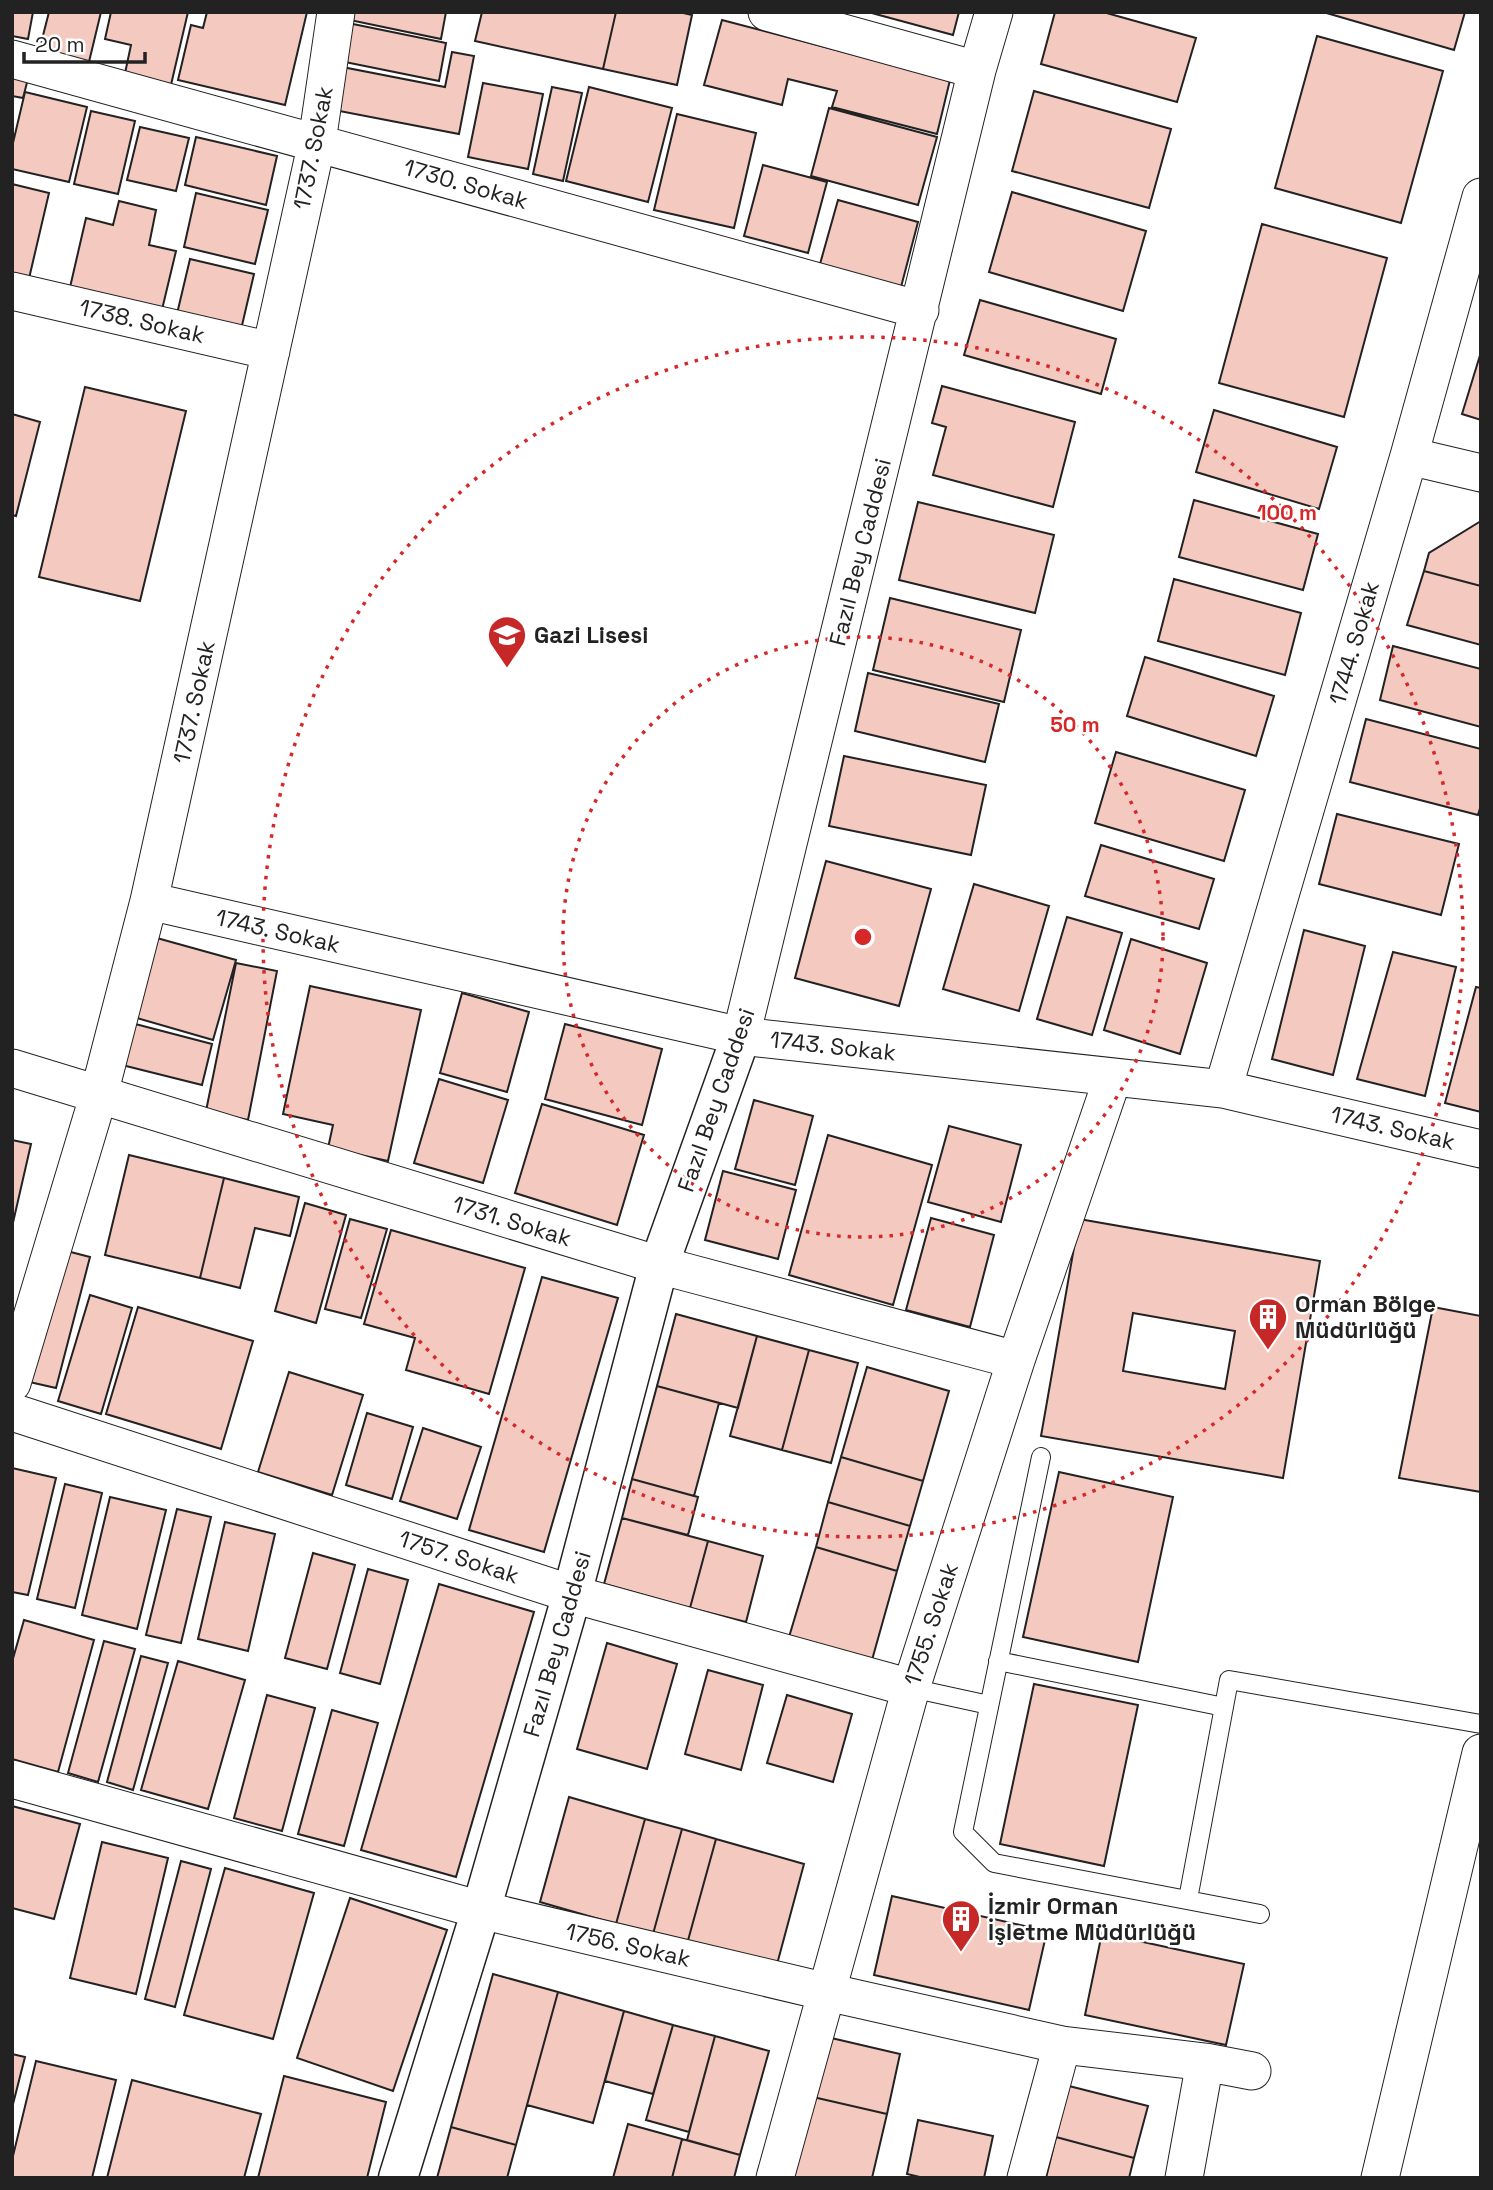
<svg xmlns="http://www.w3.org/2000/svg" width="1493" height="2190" viewBox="0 0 1493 2190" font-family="'Space Grotesk',sans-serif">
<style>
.building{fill:#f3c9c0;stroke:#222;stroke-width:2;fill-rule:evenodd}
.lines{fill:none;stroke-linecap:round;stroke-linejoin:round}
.service-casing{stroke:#222;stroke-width:20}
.minor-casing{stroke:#222;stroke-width:39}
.tertiary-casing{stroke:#222;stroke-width:41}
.service{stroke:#fff;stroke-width:18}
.minor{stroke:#fff;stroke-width:37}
.tertiary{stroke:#fff;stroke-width:38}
.ring{fill:none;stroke:#d62828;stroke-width:3.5;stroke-dasharray:3.5 7}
.labels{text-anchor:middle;stroke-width:5;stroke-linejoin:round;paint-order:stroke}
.street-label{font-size:23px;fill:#222;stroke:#fff}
.poi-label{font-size:23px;font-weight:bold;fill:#222;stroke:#fff;text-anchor:start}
.centre{fill:#d62828;stroke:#fff;stroke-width:3.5}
.ring-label{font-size:21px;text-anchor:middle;font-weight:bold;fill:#d62828;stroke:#fff;stroke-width:5;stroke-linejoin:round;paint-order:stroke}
</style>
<rect width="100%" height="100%" fill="#fff"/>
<path class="building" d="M12,12H33L28,39L12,36Z
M49,12H101L88,66L38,55Z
M111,12H188L170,89L124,78L131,45L105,39Z
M207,12H307L285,105L178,80L191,25L203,28Z
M346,12H446L441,39L345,19Z
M482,12H616L603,69L475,41Z
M616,12H679L692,15L677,85L603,69Z
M868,12H959L953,35Z
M1055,12H1103L1196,38L1177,102L1041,64Z
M1323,12H1465L1454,50Z
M722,20L950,80L937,134L832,107L837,91L788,79L782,105L704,85Z
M348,23L446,43L439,81L340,61Z
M1317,36L1443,71L1401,223L1275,188Z
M452,52L474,56L459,134L329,109L337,66L445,87Z
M12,66L30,71L23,98L12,96Z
M483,83L543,94L528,169L468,157Z
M552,87L582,93L563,181L533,174Z
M589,87L672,108L648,202L566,181Z
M1034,91L1171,129L1149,208L1012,171Z
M25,92L87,107L69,182L12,169V147Z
M829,108L937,137L918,205L811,176Z
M91,111L135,121L118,194L74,184Z
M677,114L756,133L734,228L654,210Z
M140,127L189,138L176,191L127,180Z
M196,137L277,156L266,205L185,185Z
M763,165L827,182L808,253L744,236Z
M12,184L49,193L27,287L12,284Z
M1012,192L1146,231L1123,311L989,272Z
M196,193L268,210L255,264L184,247Z
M838,200L918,222L901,287L820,264Z
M119,201L156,210L149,245L176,251L160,318L68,296L86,218L113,225Z
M1262,224L1387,258L1344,417L1219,383Z
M190,259L254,274L240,334L176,318Z
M980,300L1116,339L1101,394L964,355Z
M1481,352V420L1462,414Z
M942,386L1075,422L1053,507L933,475L946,427L932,423Z
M85,387L186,411L140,601L39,577Z
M1214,410L1337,447L1319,509L1196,472Z
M12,414L40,422L16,516L12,515Z
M1194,500L1318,534L1303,590L1179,557Z
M918,502L1054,535L1035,613L899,580Z
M1481,521V586L1424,571L1429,553Z
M1424,571L1481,586V645L1407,625Z
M1174,579L1301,613L1285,675L1158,641Z
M890,598L1021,630L1004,702L873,670Z
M1393,646L1481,669V727L1380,700Z
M1145,657L1274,696L1256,756L1127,716Z
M868,673L999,704L985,762L855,731Z
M1366,719L1481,749V805L1478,815L1350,782Z
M1116,752L1245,790L1224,861L1095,823Z
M844,756L986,785L971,855L829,826Z
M1337,814L1459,844L1441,915L1319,884Z
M1101,845L1214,879L1199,929L1085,896Z
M826,861L931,889L899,1006L795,978Z
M974,884L1049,906L1019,1011L943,989Z
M1067,917L1122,933L1092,1035L1037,1019Z
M1304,930L1365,946L1333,1075L1272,1059Z
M146,935L236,960L213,1040L123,1014Z
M1131,939L1207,963L1180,1054L1104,1030Z
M1393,952L1456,967L1425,1096L1357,1079Z
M236,963L277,971L248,1120L206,1111Z
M310,986L421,1010L388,1161L328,1148L333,1125L283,1114Z
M1476,987L1481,988V1112L1445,1103Z
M462,993L529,1012L507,1092L440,1073Z
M120,1020L212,1044L202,1085L110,1062Z
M565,1024L662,1049L642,1125L545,1099Z
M439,1079L508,1100L483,1183L414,1163Z
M754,1100L813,1116L795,1185L735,1169Z
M542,1104L644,1135L617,1225L515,1193Z
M949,1126L1021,1145L1001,1222L928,1202Z
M828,1135L932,1165L893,1305L789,1275Z
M12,1140L31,1144L12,1227Z
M129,1155L224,1178L200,1278L105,1255Z
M723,1171L796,1190L778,1259L705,1240Z
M224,1178L299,1197L290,1236L255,1228L240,1288L200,1278Z
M305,1203L346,1215L316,1323L275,1311Z
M931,1218L994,1235L970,1327L906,1310Z
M350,1219L387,1229L361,1318L325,1309Z
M1079,1219L1320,1261L1283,1478L1041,1436ZM1133,1313L1235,1331L1225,1389L1123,1371Z
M391,1230L525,1268L489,1394L406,1370L415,1338L364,1324Z
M59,1249L90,1257L56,1388L25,1381Z
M542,1277L618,1298L544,1552L469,1530Z
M90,1295L132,1308L101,1414L58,1401Z
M138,1307L253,1341L221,1449L106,1414Z
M1433,1307L1481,1316V1492L1399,1478Z
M676,1314L757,1336L738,1408L657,1386Z
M757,1336L809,1350L782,1450L730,1436Z
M809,1350L858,1363L831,1463L782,1450Z
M867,1367L949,1391L923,1481L841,1457Z
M289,1372L363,1395L332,1495L258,1472Z
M657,1386L719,1403L694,1496L632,1479Z
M367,1413L413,1427L392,1499L346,1485Z
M423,1428L481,1447L457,1519L400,1501Z
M841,1457L923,1481L910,1526L828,1502Z
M12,1468L56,1478L28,1595L12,1592Z
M1059,1472L1173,1497L1138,1662L1023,1637Z
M632,1479L698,1497L688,1535L622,1518Z
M65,1484L102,1493L75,1608L37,1599Z
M110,1497L166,1510L137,1629L82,1615Z
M828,1502L910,1526L897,1571L816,1547Z
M177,1509L211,1517L181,1643L146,1635Z
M622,1518L708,1541L690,1608L604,1584Z
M225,1522L275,1534L248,1651L198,1639Z
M708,1541L763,1556L746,1622L690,1608Z
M816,1547L897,1571L872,1660L789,1637Z
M313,1553L355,1565L327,1669L285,1658Z
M368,1569L408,1580L380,1684L340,1673Z
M439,1584L534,1612L456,1877L361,1850Z
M24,1620L94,1640L58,1772L12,1759V1662Z
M104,1641L135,1649L98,1782L68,1773Z
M607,1643L677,1664L647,1769L577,1749Z
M141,1656L168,1663L133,1790L107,1782Z
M178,1661L245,1680L208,1809L141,1790Z
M708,1670L763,1685L741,1770L685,1754Z
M1034,1684L1138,1705L1104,1866L1000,1844Z
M267,1695L315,1708L282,1831L234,1818Z
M787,1695L852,1714L833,1782L767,1763Z
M332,1710L378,1723L344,1846L298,1834Z
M569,1797L645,1819L616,1924L540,1902Z
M12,1806L80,1824L54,1919L12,1908Z
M645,1819L682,1829L653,1934L616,1924Z
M682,1829L716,1839L687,1944L653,1934Z
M716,1839L804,1864L776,1968L687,1944Z
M102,1842L168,1858L136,1994L70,1978Z
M181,1861L211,1869L175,2007L145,1999Z
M225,1868L314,1893L273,2039L184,2015Z
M892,1896L1047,1931L1029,2010L874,1975Z
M350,1898L447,1930L393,2091L297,2058Z
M1102,1933L1244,1964L1226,2045L1085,2015Z
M493,1974L558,1992L516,2145L451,2127Z
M558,1992L624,2011L593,2123L527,2105Z
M624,2011L673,2025L653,2094L605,2081Z
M673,2025L715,2036L689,2132L646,2120Z
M715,2036L769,2051L740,2155L687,2140Z
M827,2037L900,2054L887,2114L813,2097Z
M12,2054L25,2057L12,2108Z
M36,2061L116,2080L92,2178L12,2177V2160Z
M284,2076L386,2102L367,2178H258Z
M132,2080L261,2114L244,2178H107Z
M1069,2086L1148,2106L1134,2158L1056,2137Z
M813,2097L887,2114L872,2178H794Z
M918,2120L993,2136L984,2178H924L907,2174Z
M628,2124L682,2139L672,2178H613Z
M451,2127L516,2145L507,2178H437Z
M1056,2137L1134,2158L1129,2178H1046Z
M682,2139L740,2155L734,2178H672Z"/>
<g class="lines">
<g class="service-casing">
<path id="service" d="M1041,1457L963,1832L994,1863L1260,1914
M998,1661L1224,1707
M911,1688L989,1705
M1188,1899L1229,1680L1481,1724"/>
</g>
<g class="minor-casing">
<path id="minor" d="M767,12L977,70
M12,59L920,310
M12,291L271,351
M1409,456L1481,473
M149,901L741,1036L1223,1089L1481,1149
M741,1036L977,70L994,12
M12,1068L659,1265L1016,1360
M1223,1089L1409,456L1481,197
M12,1383L99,1094L149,901L317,142L336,12
M12,1412L572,1594L911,1688
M12,1779L481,1910L827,1992L1062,2045L1205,2062L1252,2071
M775,2178L911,1688L1016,1360L1113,1077
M1026,2178L1062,2045
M1184,2178L1205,2062
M1380,2178L1481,1753"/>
</g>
<g class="tertiary-casing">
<path id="tertiary" d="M398,2178L481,1910L572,1594L659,1265L741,1036"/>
</g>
<use href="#service" class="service"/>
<use href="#minor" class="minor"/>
<use href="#tertiary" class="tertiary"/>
</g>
<g class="ring">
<circle cx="863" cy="937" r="300"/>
<circle cx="863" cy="937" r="600"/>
</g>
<defs>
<g id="school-pin" transform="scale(2.0125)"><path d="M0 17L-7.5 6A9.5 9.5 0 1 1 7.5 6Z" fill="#c62828" stroke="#fff"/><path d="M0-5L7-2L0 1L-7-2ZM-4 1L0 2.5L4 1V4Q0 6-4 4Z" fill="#fff"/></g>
<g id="building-pin" transform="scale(2.0125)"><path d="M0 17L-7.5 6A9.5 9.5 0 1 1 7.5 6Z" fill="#c62828" stroke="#fff"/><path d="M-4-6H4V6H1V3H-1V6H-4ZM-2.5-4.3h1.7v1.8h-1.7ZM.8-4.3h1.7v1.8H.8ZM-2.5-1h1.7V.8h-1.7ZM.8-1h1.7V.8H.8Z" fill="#fff"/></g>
</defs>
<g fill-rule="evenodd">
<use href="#school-pin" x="507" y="635"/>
<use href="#building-pin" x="1268" y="1317"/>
<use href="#building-pin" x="961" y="1919"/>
</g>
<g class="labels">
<g class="street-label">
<text transform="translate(313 148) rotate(-79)" y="8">1737. Sokak</text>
<text transform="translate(466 184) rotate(16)" y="8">1730. Sokak</text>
<text transform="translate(142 321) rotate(13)" y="8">1738. Sokak</text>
<text transform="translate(860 552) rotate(-76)" y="8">Fazıl Bey Caddesi</text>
<text transform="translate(1354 643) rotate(-74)" y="8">1744. Sokak</text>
<text transform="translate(194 702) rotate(-78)" y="8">1737. Sokak</text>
<text transform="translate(278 931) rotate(13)" y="8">1743. Sokak</text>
<text transform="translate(833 1046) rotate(6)" y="8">1743. Sokak</text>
<text transform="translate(716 1100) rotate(-71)" y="8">Fazıl Bey Caddesi</text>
<text transform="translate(1393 1128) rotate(13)" y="8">1743. Sokak</text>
<text transform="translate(512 1221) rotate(17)" y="8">1731. Sokak</text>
<text transform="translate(459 1557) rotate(18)" y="8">1757. Sokak</text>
<text transform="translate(931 1624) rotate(-72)" y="8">1755. Sokak</text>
<text transform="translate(557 1644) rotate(-74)" y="8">Fazıl Bey Caddesi</text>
<text transform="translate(628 1945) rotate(13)" y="8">1756. Sokak</text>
</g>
<g class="poi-label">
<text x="534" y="643">Gazi Lisesi</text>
<text x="1295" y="1312">Orman Bölge<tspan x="1295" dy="26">Müdürlüğü</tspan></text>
<text x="988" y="1914">İzmir Orman<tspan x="988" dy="26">İşletme Müdürlüğü</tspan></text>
</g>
</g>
<circle cx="863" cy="937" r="10" class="centre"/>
<g class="ring-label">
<text x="1287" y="520">100 m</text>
<text x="1075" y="732">50 m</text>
</g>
<rect width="1493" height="2190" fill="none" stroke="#222222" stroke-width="28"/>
<path d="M24 52v10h121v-10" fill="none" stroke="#222222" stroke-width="3.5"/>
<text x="35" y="52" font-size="21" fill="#222222" stroke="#ffffff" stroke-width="5" paint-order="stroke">20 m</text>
</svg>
